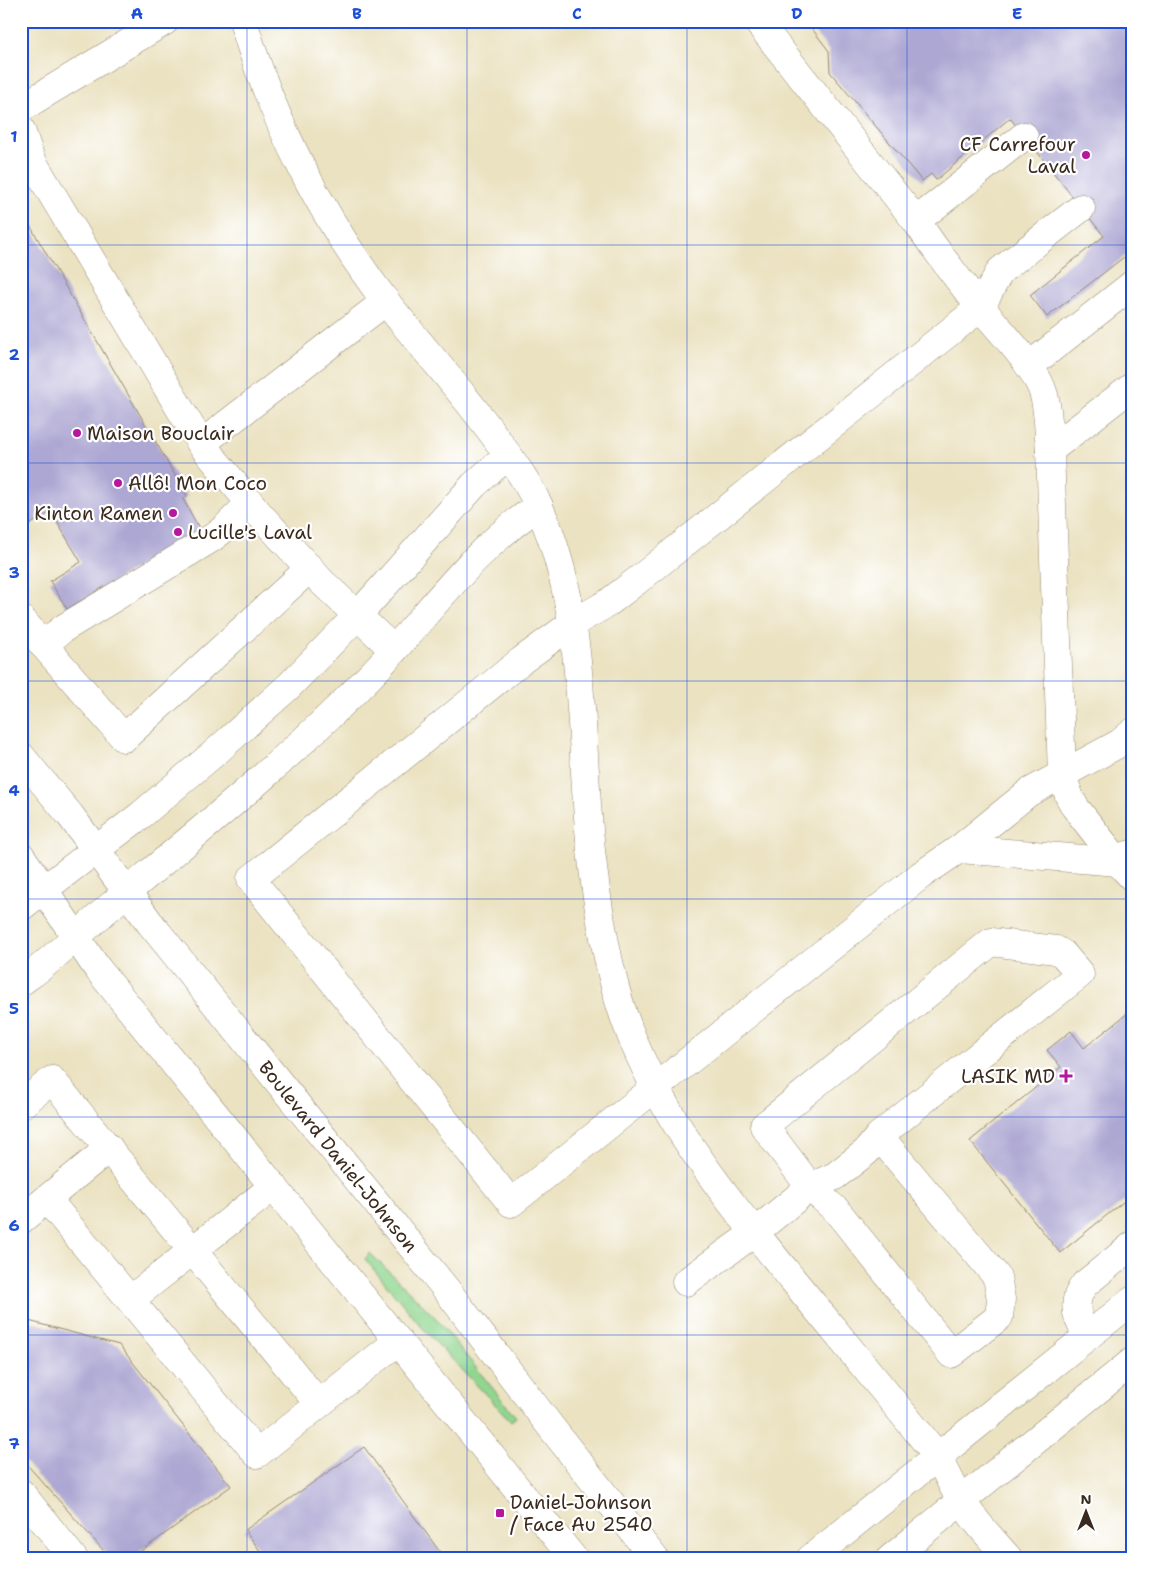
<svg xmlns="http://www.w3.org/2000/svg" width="1154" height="1580" viewBox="0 0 1154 1580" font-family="'Shantell Sans',sans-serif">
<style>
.green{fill:#90d690;stroke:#668057}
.building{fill:#ada7d3}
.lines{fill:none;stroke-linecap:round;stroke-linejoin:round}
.minor-casing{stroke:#938670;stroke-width:29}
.minor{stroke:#fff;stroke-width:28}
.grid{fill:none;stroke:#1d4ed8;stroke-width:1;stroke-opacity:0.55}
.poi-dot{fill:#b5179e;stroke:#fff;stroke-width:2}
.labels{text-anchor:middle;stroke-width:4.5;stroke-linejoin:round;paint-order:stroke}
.poi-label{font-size:19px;fill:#3b2a1e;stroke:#fff;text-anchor:start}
.street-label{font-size:19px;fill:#3b2a1e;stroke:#fff}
.neatline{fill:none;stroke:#1d4ed8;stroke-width:2}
.grid-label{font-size:16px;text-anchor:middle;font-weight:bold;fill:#1d4ed8}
</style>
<rect width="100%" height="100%" fill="#fff"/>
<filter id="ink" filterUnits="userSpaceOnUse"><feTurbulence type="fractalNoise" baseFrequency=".02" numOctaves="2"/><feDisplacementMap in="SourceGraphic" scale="10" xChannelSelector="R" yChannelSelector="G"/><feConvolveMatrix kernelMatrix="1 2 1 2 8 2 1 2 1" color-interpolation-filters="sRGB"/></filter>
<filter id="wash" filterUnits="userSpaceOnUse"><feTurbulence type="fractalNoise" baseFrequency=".0096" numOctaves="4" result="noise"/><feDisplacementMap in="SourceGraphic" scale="20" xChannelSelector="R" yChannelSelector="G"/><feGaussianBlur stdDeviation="1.12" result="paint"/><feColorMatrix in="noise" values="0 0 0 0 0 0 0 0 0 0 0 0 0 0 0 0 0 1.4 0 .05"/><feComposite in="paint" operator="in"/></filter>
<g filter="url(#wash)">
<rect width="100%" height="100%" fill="#ebe2c1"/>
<path class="green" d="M370,1253L434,1316L516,1417L511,1421L426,1332L365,1259Z"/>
<g id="blocks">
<path class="building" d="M806,21H1133V250L1047,317L1030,295L1104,236L1010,118L936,180L931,174L922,181L830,72L829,51Z
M21,210L187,496L183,499L200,530L67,609L50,581L81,562L51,512L24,528L21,524Z
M1133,1009V1194L1060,1253L970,1141L1061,1067L1047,1050L1071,1031L1084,1048Z
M21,1319L119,1345L231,1486L130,1559H111L21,1458Z
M364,1447L445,1559H266L245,1530Z"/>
</g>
</g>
<g filter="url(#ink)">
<use href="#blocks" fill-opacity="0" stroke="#938670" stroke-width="1"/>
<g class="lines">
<g class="minor-casing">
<g id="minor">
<path d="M243,21C273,122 323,220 387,303C422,347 460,389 493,434C510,458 528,481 540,509C581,602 580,703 587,804C591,862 599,922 613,979C641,1095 719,1189 793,1280C836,1332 879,1385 922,1437C927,1444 934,1450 938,1458C946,1470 951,1484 959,1497C972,1519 992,1539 1009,1559"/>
<path d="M757,21L916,221C937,252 959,281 983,310C1002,333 1031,362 1042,389C1049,408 1048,430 1050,450L1062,774L1069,796L1075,807L1118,862L1133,878"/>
<path d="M21,108L165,21"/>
<path d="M21,130L31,159L201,444L261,516L322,582L394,650"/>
<path d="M1081,208L1000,271L981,307L643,576L608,603L573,623L521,661L251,879L511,1203L921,875L959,849L1028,793L1120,743L1133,732"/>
<path d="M916,221L1024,136"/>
<path d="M1029,366L1133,284"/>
<path d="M201,444L386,301"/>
<path d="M1050,450L1133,386"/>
<path d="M21,619L124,738L310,568"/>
<path d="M43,645L64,628L212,538L225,528L250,503"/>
<path id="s1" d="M21,756L70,815L150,923L446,1289L554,1431L655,1559"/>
<path d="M959,849L1118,862L1127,855"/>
<path d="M21,856L97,968L574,1559"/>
<path d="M21,907L141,815L218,750L289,686L358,615L474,485L492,469L509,456"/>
<path d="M21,982C29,976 38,970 45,964C73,940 100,915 128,891C211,822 295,753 371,675C426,618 471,550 539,506"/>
<path d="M21,1105L52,1080L319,1404L398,1341"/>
<path d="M47,1199L257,1454L319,1404"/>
<path d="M21,1220L109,1148"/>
<path d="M686,1282L754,1233L810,1187L835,1176L866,1152L879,1136L1080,974L1063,954L1056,950L991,942L764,1126L810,1187L837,1211L951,1354L999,1317L1001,1299L997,1277L879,1136"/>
<path d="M130,1300L274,1186"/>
<path d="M1088,1336C1076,1319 1071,1301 1085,1284L1133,1245"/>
<path d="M21,1493L74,1559"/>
<path d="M810,1559L1133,1300"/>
<path d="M890,1559L1133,1361"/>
</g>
</g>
<use href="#minor" class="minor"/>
</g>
</g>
<path class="grid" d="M247,21V1559M467,21V1559M687,21V1559M907,21V1559M21,245H1133M21,463H1133M21,681H1133M21,899H1133M21,1117H1133M21,1335H1133"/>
<g class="poi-dot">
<circle cx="1086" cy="155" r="5"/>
<circle cx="77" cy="433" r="5"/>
<circle cx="118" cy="483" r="5"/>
<circle cx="173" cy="513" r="5"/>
<circle cx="178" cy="532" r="5"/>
<path d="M1063.5 1068.5h5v5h5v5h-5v5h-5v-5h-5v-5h5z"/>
<rect x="495" y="1508" width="10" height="10" rx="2.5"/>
</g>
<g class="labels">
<g class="poi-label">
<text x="1076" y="151" text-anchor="end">CF Carrefour<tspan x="1076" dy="22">Laval</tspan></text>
<text x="87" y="440">Maison Bouclair</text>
<text x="128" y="490">Allô! Mon Coco</text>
<text x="163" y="520" text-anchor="end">Kinton Ramen</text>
<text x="188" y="539">Lucille's Laval</text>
<text x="1055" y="1083" text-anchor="end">LASIK MD</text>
<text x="510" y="1509">Daniel-Johnson<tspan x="510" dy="22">/ Face Au 2540</tspan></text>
</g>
<g class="street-label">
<text dy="7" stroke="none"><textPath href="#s1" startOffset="511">Boulevard Daniel-Johnson</textPath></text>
</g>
</g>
<rect width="1154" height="1580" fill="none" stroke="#fff" stroke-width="55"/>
<g transform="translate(1086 1512)" stroke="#ffffff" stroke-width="4" paint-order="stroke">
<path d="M0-4L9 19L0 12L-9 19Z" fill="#3b2a1e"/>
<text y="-8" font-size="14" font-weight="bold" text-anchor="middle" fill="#3b2a1e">N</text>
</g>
<rect x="28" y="28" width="1098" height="1524" class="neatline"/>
<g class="grid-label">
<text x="137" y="19">A</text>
<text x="357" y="19">B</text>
<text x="577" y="19">C</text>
<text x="797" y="19">D</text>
<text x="1017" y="19">E</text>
<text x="14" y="142">1</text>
<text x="14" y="360">2</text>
<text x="14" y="578">3</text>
<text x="14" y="796">4</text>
<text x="14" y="1014">5</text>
<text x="14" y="1231">6</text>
<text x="14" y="1449">7</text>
</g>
</svg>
